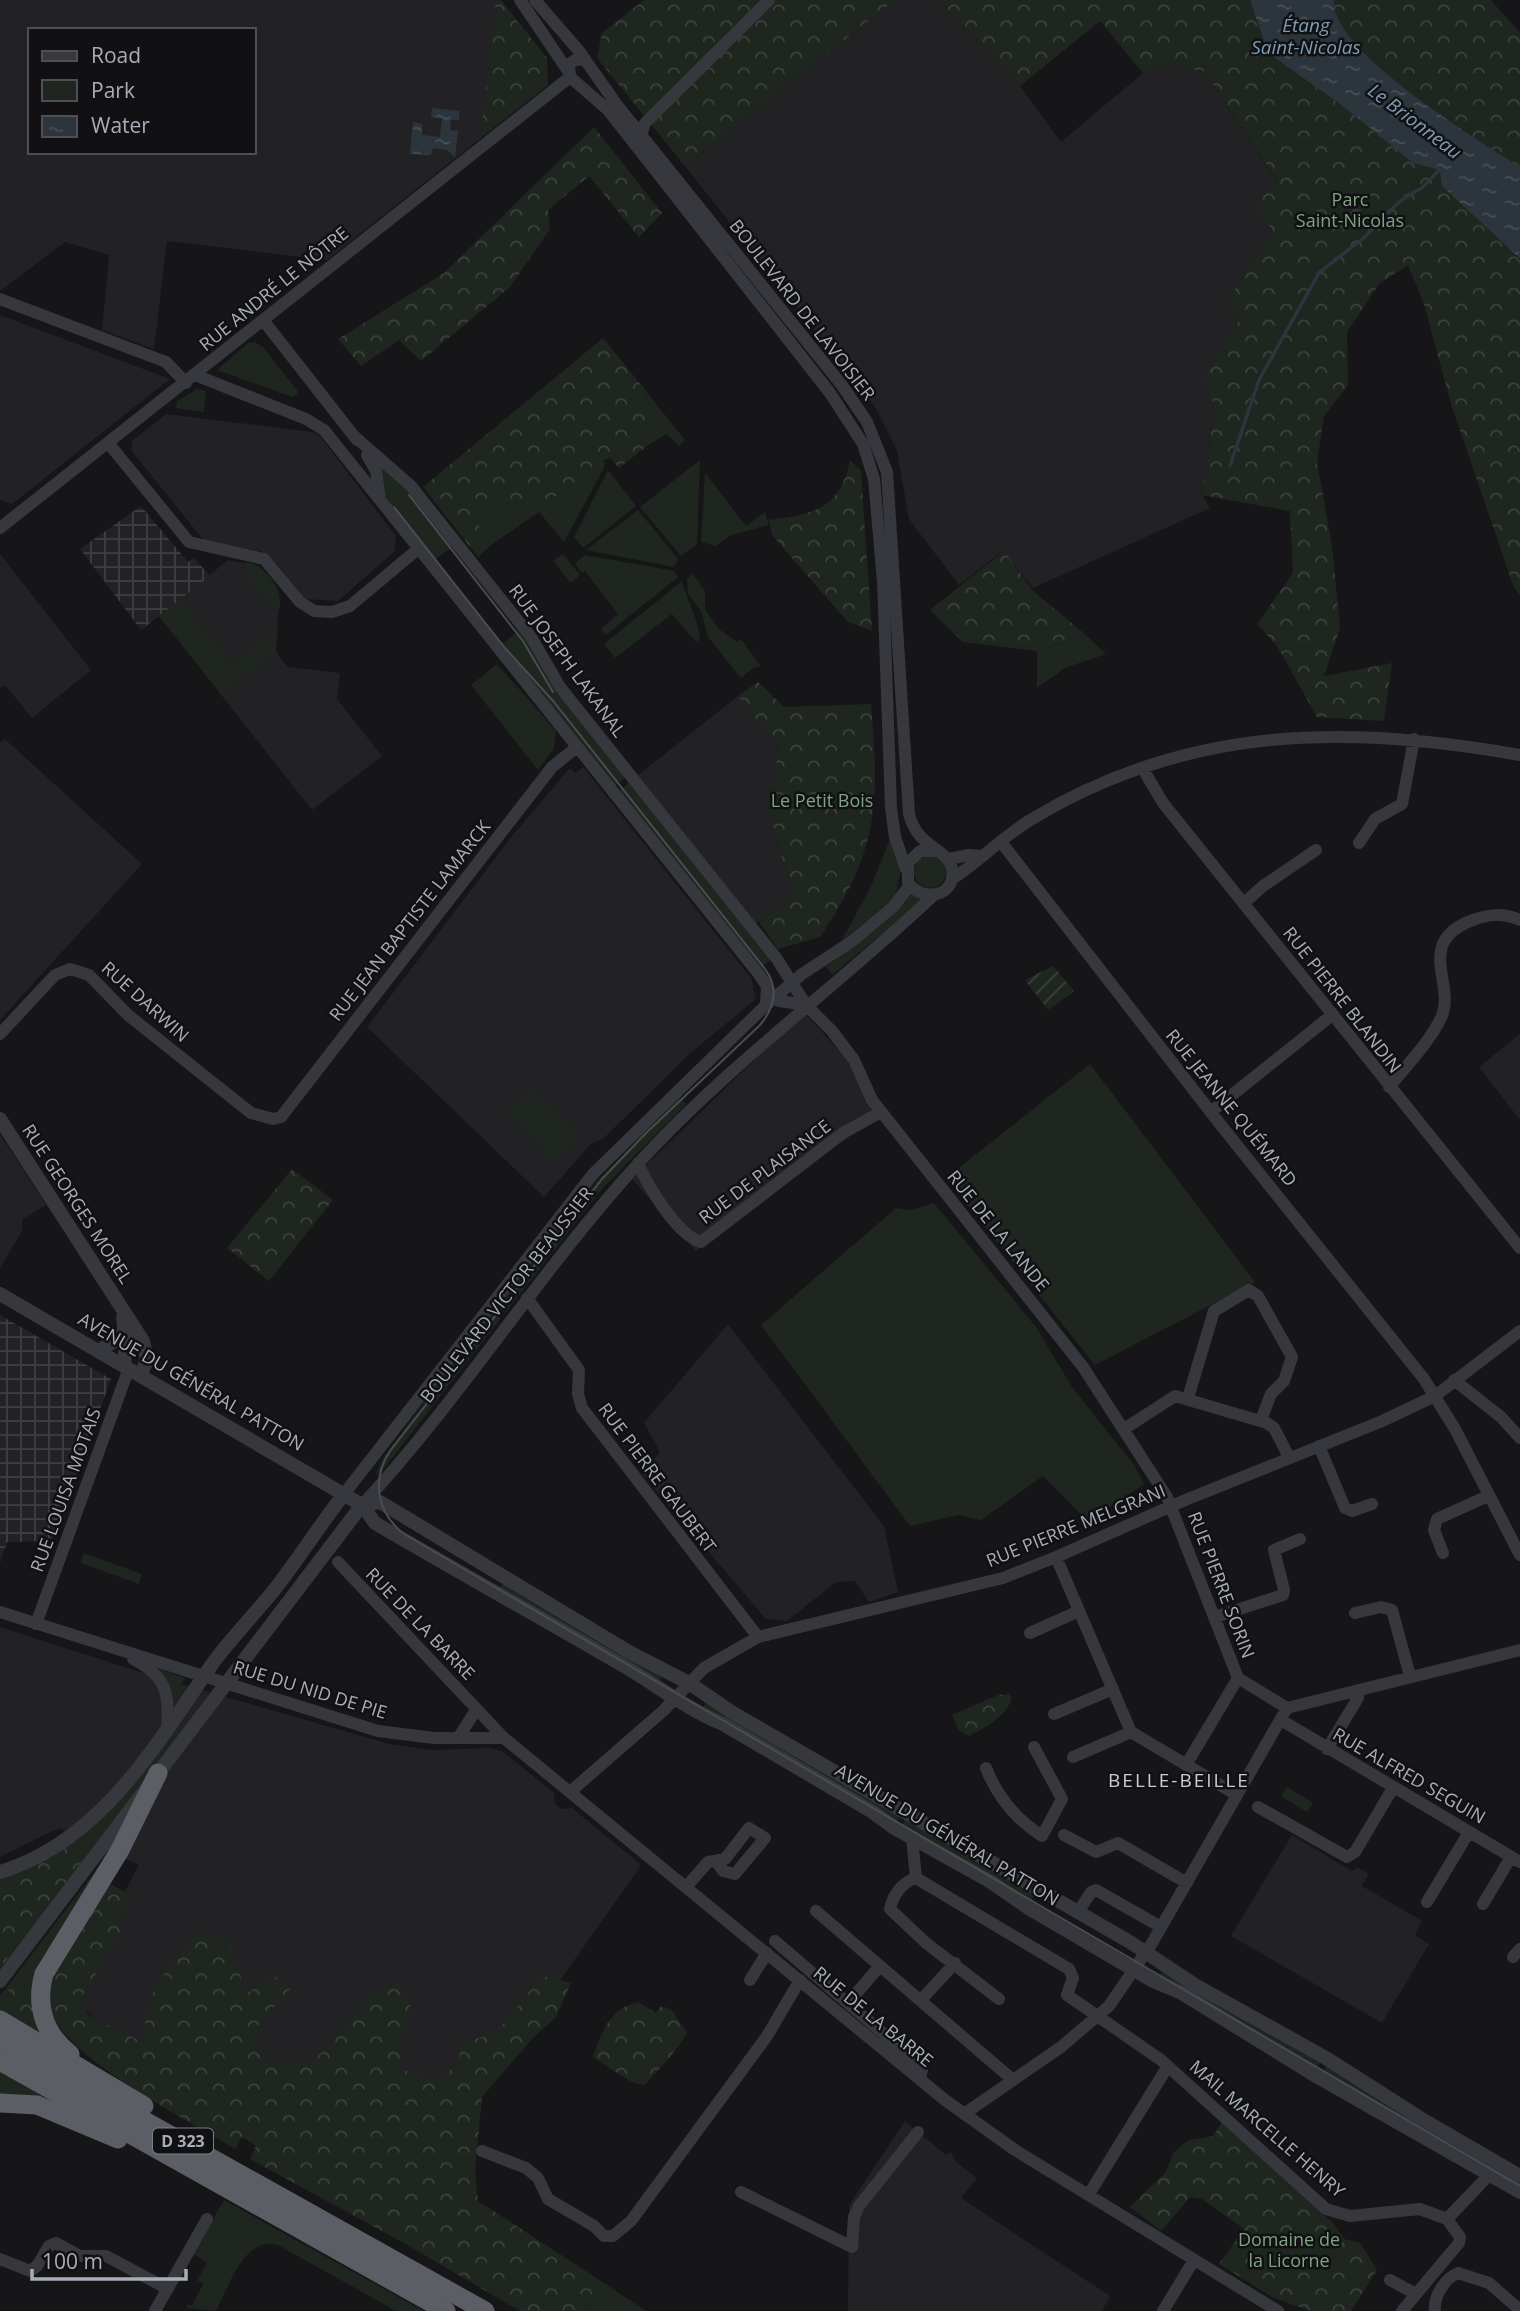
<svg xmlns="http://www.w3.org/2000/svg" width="1520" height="2311" viewBox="0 0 1520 2311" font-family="'Open Sans',sans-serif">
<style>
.built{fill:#222225;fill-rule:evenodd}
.industrial{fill:url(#industrial-grid)}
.green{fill:#1e261f}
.forest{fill:url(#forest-crowns)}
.garden{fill:url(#garden-furrows)}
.water{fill:url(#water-ripples)}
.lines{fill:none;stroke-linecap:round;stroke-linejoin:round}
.stream{stroke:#2c353c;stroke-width:3.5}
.minor{stroke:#37383d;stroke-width:12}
.tertiary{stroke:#37383d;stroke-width:14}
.trunk{stroke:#5b5e65;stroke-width:19}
.tram{stroke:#4a4c52;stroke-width:2}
.labels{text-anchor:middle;stroke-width:5;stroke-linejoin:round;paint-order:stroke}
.shield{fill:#111113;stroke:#7b7e86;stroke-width:2}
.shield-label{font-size:16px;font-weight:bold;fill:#a8adb8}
.park-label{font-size:18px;fill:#7fa381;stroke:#111113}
.street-label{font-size:18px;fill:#a8adb8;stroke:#111113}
.water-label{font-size:19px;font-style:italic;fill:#7f9bb3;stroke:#111113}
.neighbourhood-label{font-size:19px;letter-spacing:2px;fill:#c9ccd4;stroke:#111113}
</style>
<defs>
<pattern id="industrial-grid" width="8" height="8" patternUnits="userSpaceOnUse" patternTransform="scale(1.75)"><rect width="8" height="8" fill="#222225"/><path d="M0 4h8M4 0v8" fill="none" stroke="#3f3f43"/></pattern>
<pattern id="forest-crowns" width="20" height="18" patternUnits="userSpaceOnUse" patternTransform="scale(1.75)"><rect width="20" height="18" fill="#1e261f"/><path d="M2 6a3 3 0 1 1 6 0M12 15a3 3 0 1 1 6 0" fill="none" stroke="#3c433d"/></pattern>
<pattern id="garden-furrows" width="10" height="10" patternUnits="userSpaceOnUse" patternTransform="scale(1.75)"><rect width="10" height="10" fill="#1e261f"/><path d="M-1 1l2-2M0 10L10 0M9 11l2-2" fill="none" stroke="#3c433d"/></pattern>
<pattern id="water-ripples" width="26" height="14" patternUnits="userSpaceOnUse" patternTransform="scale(1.75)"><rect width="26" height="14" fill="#2c353c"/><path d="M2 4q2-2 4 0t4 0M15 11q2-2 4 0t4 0" fill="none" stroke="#485056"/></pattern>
</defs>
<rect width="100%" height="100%" fill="#161618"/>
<path class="built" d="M0,0H501L547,58L548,85L327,260L167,241L154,349L102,330L109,255L65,242L0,291ZM30,30H254V152H30Z
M895,0H939L1020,86L1061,142L1143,73L1167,66L1204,71L1278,183L1273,231L1227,301L1239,320L1204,379L1215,406L1202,495L1210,508L1033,588L1003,551L959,585L909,519L897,451L874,405L685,166Z
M0,315L170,379L12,504L0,500Z
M166,414L313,432L320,436L396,536L395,551L338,601L305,599L273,560L261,551L205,542L131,450L132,441Z
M0,554L91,670L32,718L5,685L0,688Z
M228,560L258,566L279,591L276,652L288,667L340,673L337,699L382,756L312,810L159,616Z
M738,696L779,748L768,807L793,896L756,924L638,775Z
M5,739L142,864L0,1020V743Z
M583,767L751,978L756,999L688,1055L603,1139L591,1144L544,1197L367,1027L512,836L570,768L576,773Z
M804,1012L844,1056L874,1109L696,1251L632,1179Z
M1520,1034V1120L1479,1067Z
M0,1134L46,1205L22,1220V1231L0,1268Z
M728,1324L884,1526L898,1592L869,1602L855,1581L836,1582L787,1621L766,1619L642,1474L660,1452L644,1423Z
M0,1627L143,1673L389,1744L432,1750L489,1748L502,1751L548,1788L554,1793L555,1804L561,1809L572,1808L639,1863L640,1867L559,1982L443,2102L129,2050L80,2005L77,1995L90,1959L139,1865L59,1828L0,1857Z
M1292,1835L1352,1871L1357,1867L1369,1874L1362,1886L1422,1921L1415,1935L1429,1944L1382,2023L1231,1936Z
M905,2121L946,2155L951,2152L956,2162L977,2178L961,2198L1110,2296L1102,2311H848L849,2205Z"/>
<path class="industrial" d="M141,506L188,562L194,558L210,576L141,630L80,549Z
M0,1315L111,1379L52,1541L7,1542L0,1562Z"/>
<path class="green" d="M248,343L255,342L263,347L297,390L298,395L292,397L217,370Z
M197,389L206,391L204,412L176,408L177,401Z
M645,390L685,440L679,446L666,434L647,446Z
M604,460L605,466L564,542L539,512L490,546L475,518L491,504L554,498Z
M700,460L697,544L681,556L640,507Z
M378,464L404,485L453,546L433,561L386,498Z
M608,470L636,506L583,548L574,537Z
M705,473L746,526L765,512L769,525L731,535L716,546L701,542Z
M638,510L678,559L674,567L586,550Z
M563,554L580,575L571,583L553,561Z
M585,555L674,571L678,577L606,635L601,629L618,614L585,571L582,573L575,563Z
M245,562C266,565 283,589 280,609L274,608L248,577Z
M693,574L705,591V610L719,629L737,642L741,639L761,666L753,668L741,678L708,637L701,611L688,594L687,579Z
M682,581C687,602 698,617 700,639L696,642L672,614L615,658L604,644Z
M181,600L231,664L275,630H278L275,652L221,694L159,616Z
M519,630L626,777L615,786L500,646Z
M1086,635L1106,654L1065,668L1037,688V651Z
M497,664L556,731L554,748L538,770L471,685Z
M630,782L771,960L759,969L619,791Z
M890,839L901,870L895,897L841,942L871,886Z
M914 872a16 16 0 1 1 32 0a16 16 0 1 1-32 0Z
M910,893L923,900L832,975L826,967L905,903Z
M1090,1064L1255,1282L1095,1365L946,1178Z
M532,1088L578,1136L552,1162L505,1113Z
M679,1098L686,1104L602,1189L505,1313L497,1307L597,1181Z
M934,1203L1036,1327L1072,1387L1134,1465L1144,1484L1088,1522L1043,1476L981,1520L958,1515L910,1526L761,1325L896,1208L911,1210Z
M493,1312L501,1318L379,1475L376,1473L384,1456Z
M83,1553L142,1574L139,1584L81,1563Z
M505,1579L662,1675L658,1683L498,1592Z
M160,1669L185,1678L173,1700L158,1670Z
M707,1701L901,1814L896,1823L702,1709Z
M179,1724L181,1727L140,1785L142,1788L0,1968V1878L36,1864L157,1752Z
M1287,1787L1313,1803L1307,1812L1281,1796Z
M906,1818L1037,1892L1029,1904L902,1826Z
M112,1849L43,1964L46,2036L0,2015V1996Z
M1163,1969L1321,2062L1316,2070L1159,1977Z
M1327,2065L1520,2178V2189L1322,2073Z
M0,2071L70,2111L0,2097Z
M224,2200L424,2311H396L278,2245C244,2235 229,2287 216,2311L186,2308L188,2304L192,2306L203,2284L197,2280L207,2263L193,2254Z
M598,2279L646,2311H586Z"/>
<path class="forest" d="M500,0L547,58V85L480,138L496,2Z
M644,0H895L685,166L597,58L602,33Z
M939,0H1250L1268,53L1340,104L1413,163L1441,170L1443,186L1520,260V596L1513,585L1451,404L1424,304L1408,265L1379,284L1347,332L1348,385L1324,416L1317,462L1332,546L1340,628L1324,676L1392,663L1384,721L1317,717L1277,646L1257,624L1293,573L1290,511L1202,495L1215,407L1203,379L1239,320L1227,301L1273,231L1254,203L1278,182L1204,71L1167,66L1143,73L1100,21L1020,86Z
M1334,0H1491L1520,33V167C1480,141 1329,50 1334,0Z
M594,127L662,213L639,237L589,176L548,210L550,229L510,287L421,361L399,340L361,366L338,339L444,273Z
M603,338L645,390L647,446L619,468L611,458L604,460L554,498L492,504L475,518L490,546L478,557L423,487Z
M850,460L861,471L872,631L848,622L772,535L769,520C815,514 840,509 850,460Z
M1004,551L1033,591L1086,635L1037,651L963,642L930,610Z
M758,682L784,707L871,704C880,804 878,852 820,937L778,949L759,922L793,896L768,807L779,748L738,696Z
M292,1169L333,1200L269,1281L227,1248Z
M1009,1694L1012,1698C1006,1717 986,1727 969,1736L959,1731L952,1715L998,1695Z
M75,1838L90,1849L88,1857L0,1968V1926L6,1917L8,1905L0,1904V1878Z
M108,1883L133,1896L121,1917L122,1932L80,2000L88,2015L142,2042L149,2000L170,1964L199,1933L229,1941L246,1994L274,1976L291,1988L257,2027L262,2060L314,2061L377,1989L399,1984L414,2014L398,2045L404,2070L435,2080L458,2065L461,2043L496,2033L542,1976L571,1983L556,2017L532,2039L482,2097L475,2170L478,2201L598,2279L586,2311H520L402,2242L250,2159L256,2146L242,2137L235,2149C193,2123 60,2056 50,2008C43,1975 91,1911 108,1883Z
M22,1985L32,1988L34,2014L31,2019L24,2021L2,2007L8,1990Z
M638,2002L656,2013L661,2006L671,2009L687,2033C675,2054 660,2067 645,2085L631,2082L593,2057C602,2030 611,2008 638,2002Z
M1222,2122L1334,2224L1344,2239L1360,2243L1377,2270L1351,2311H1311L1274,2298L1219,2264L1244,2229L1202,2199L1190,2197L1161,2231L1130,2207L1165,2173L1174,2152L1189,2140L1213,2136Z"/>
<path class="garden" d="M1053,966L1074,991L1048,1010L1025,980Z"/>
<path class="water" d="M1250,0H1334C1329,50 1480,141 1520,167V259L1442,186L1440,170L1413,163L1340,104L1268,53Z
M432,108L459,111V120H451L450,130L458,131L455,157L447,150L433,148L431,155L410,154L413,122L422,124V135L440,137L442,119L431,117Z"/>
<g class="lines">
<path class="stream" d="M1230,466L1259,380L1319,273L1366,236L1400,201L1423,187L1441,168"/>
<path class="minor" d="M520,0L568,71
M535,0L579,51L617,105L841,384L867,422L887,472L909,814C917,848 948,848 952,869C957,897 921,903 908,882V863L920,851H938
M584,60L577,59L569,64L570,77L608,110L830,393L863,444L874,479L883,581L891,808L895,837L906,869
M641,136L645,123L769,0
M0,299L166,362L186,383
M263,320L357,440
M195,375L306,419L324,430L758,973L767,986L766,1005
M354,436L411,486L531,637L560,687L777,959L806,1005L832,1031L854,1060L872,1100L1083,1367L1167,1497L1238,1678
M109,444L189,542L264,559L300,602L314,611L332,612L350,606L418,549
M367,455L376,471L380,500
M0,528L570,77
M1143,769L1163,803L1520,1248
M1001,842L1220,1124L1424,1379L1455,1429L1520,1555
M1359,843L1375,819L1402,804L1414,739
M948,859L969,855L981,856
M952,879C980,861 1003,836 1032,819C1188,725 1347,724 1520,755
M1244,903L1263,886L1316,850
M772,994L779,1001L806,1005
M0,1034L55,975L70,969L89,975L128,1015L251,1113L273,1119L281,1117L552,767L577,747
M1389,1087C1406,1066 1429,1043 1441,1018C1457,985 1413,942 1473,920C1489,914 1503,913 1520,920
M1212,1111L1332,1015
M638,1163C647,1185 677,1235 701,1242L843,1133L881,1112
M527,1298L579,1370L578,1394L582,1408L758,1637
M1454,1380L1501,1417L1520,1438
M1188,1398L1214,1311L1249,1290L1258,1296L1292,1357L1284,1381L1271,1394L1261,1420
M1124,1429L1175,1396L1267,1423L1274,1428L1289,1457
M1319,1446L1345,1508L1352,1511L1372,1504
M344,1494L593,1174L766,1005L802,974L851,942L894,906L910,885
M362,1505C461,1398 538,1274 636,1166C726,1066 837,987 934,895
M1443,1553L1434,1530L1437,1519L1488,1496
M1056,1557L1131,1732L1237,1795
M338,1562L504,1738L945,2100L1015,2150L1278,2311
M0,1612L378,1731L434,1738H504
M1355,1613L1381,1607L1392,1610L1410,1676
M1215,1617L1283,1595L1284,1590L1274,1550L1300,1539
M36,1624L129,1368
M1030,1633L1079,1611
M133,1659C168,1677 169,1694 167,1730
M1238,1678L1287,1708
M1287,1708L1520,1650
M1054,1714L1113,1689
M1281,1720L1520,1862
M458,1738L476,1710
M1327,1749L1358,1698V1690
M1073,1757L1131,1732
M1186,1765L1238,1678
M986,1768C997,1796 1017,1820 1042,1836L1062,1799L1034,1747
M570,1792L663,1711L704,1668L758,1637L1003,1578L1056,1557L1183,1501L1380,1422L1435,1396L1520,1331
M1258,1807L1347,1857L1355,1852L1393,1788
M1064,1835L1096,1852L1118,1843L1187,1883
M912,1837L916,1878L1069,1969L1073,1978L1067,1995L1161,2060L1326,2209L1350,2216L1420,2209L1447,2219L1490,2174
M916,1878C902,1882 893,1895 890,1909L926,1943L999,1999
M686,1887L708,1862L725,1859L749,1828L765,1838L735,1874L723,1871L717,1862
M1427,1902L1469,1832
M1483,1904L1511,1857
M816,1911L1013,2080
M1078,1912L1091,1892L1096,1890L1161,1927
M775,1941L919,2064L922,2070L920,2077
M1513,1957L1520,1949
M750,1980L767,1953
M921,2000L955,1963
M848,2003L879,1967
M964,2114L1061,2047L1109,2006L1152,1943L1287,1708
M482,2151L526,2168L538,2178L548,2199L594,2226L604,2236H613L631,2221L767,2036L800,1980
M741,2192L852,2247L854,2217L859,2206L918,2132
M1089,2194L1168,2066
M0,2259L30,2271L37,2266L49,2246L56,2243L80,2256H106L168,2289
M1390,2280L1416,2294
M155,2311L207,2219
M1163,2311L1194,2260
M1402,2311L1459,2243L1460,2237L1447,2219
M1435,2311C1433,2297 1445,2278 1458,2273L1489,2283L1520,2310"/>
<path class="tertiary" d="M0,1119L143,1341L147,1359L141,1375
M0,1294L362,1505L375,1523C455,1570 536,1615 617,1662C653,1682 684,1708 723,1724L871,1811L896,1829L991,1882L1030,1909L1153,1981L1180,1992L1316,2076L1520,2192
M123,1317L126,1343L124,1365
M99,1351L120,1337L126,1327
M362,1505L380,1502L629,1652L689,1683L733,1713L1130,1942L1195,1985L1326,2058L1420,2118L1520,2176
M0,1872C102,1841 156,1744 213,1663C232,1637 255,1614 275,1589C299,1558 320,1525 344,1494
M0,1981L362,1505"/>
<path class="trunk" d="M0,2020L144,2106
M0,2040L485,2311
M70,2054C44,2034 35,2005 44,1974L120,1850L158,1773
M0,2061L446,2311
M0,2103L37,2105L118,2139"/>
<path class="tram" d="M409,495L523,641L553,692
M394,507L505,648L554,702L765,969C779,988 775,1007 760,1025L646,1133L602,1179L390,1451C371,1480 377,1513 404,1534L1520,2186"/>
</g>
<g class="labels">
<rect class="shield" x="153" y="2128.5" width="60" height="25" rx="5"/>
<g class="shield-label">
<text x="183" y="2147">D 323</text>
</g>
<g class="park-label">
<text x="1350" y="206">Parc<tspan x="1350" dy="21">Saint-Nicolas</tspan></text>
<text x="822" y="807">Le Petit Bois</text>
<text x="1289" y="2246">Domaine de<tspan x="1289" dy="21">la Licorne</tspan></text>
</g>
<g class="street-label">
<text transform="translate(274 289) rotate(-39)" y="6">RUE ANDRÉ LE NÔTRE</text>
<text transform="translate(802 310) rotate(52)" y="6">BOULEVARD DE LAVOISIER</text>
<text transform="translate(567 661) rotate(54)" y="6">RUE JOSEPH LAKANAL</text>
<text transform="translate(410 921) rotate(-52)" y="6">RUE JEAN BAPTISTE LAMARCK</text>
<text transform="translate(1342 1000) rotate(52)" y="6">RUE PIERRE BLANDIN</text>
<text transform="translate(145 1002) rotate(42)" y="6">RUE DARWIN</text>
<text transform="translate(1231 1108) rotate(51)" y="6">RUE JEANNE QUÉMARD</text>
<text transform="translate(765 1172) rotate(-37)" y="6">RUE DE PLAISANCE</text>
<text transform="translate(77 1204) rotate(57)" y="6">RUE GEORGES MOREL</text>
<text transform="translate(998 1231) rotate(51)" y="6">RUE DE LA LANDE</text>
<text transform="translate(507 1295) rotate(-52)" y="6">BOULEVARD VICTOR BEAUSSIER</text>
<text transform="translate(191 1382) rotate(30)" y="6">AVENUE DU GÉNÉRAL PATTON</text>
<text transform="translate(657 1478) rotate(53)" y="6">RUE PIERRE GAUBERT</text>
<text transform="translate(66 1490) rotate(-70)" y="6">RUE LOUISA MOTAIS</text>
<text transform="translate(1076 1526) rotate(-22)" y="6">RUE PIERRE MELGRANI</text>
<text transform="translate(1221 1585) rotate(69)" y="6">RUE PIERRE SORIN</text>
<text transform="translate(420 1624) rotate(46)" y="6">RUE DE LA BARRE</text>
<text transform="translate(310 1690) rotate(17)" y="6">RUE DU NID DE PIE</text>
<text transform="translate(1409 1776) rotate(30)" y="6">RUE ALFRED SEGUIN</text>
<text transform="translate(947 1835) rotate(31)" y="6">AVENUE DU GÉNÉRAL PATTON</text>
<text transform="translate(873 2017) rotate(39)" y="6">RUE DE LA BARRE</text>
<text transform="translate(1267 2129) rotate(41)" y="6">MAIL MARCELLE HENRY</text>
</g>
<g class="water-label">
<text x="1306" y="32">Étang<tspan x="1306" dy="22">Saint-Nicolas</tspan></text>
<text transform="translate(1415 121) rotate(37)" y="7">Le Brionneau</text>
</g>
<g class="neighbourhood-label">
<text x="1179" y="1787">BELLE-BEILLE</text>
</g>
</g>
<rect x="28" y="28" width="228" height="126" fill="#111113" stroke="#4d4f55" stroke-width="2"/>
<rect x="42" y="51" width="35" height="10" fill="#37383d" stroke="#4d4f55" stroke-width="2"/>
<text x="91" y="63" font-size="21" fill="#a8adb8">Road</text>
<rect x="42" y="80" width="35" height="21" fill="#1e261f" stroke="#4d4f55" stroke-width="2"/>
<text x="91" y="98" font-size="21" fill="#a8adb8">Park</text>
<rect x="42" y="116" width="35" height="21" fill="url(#water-ripples)" stroke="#4d4f55" stroke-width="2"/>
<text x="91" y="133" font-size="21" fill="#a8adb8">Water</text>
<path d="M32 2269v10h154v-10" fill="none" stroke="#a8adb8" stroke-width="3.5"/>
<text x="42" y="2269" font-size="21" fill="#a8adb8" stroke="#111113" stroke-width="5" paint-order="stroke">100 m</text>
</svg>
